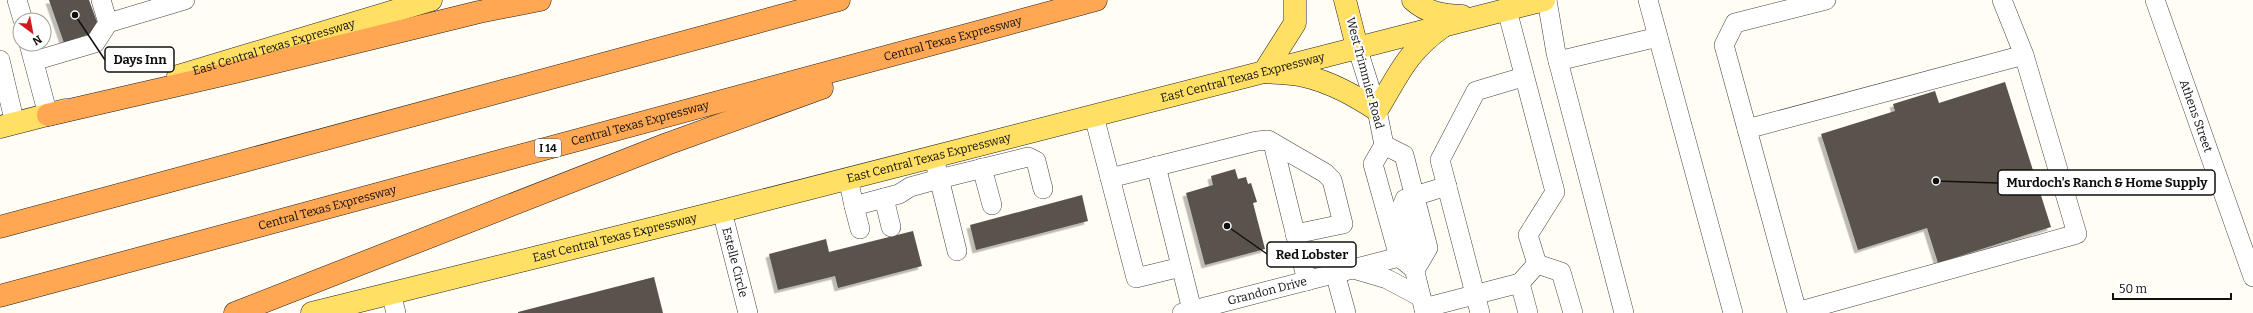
<svg xmlns="http://www.w3.org/2000/svg" width="2253" height="313" viewBox="0 0 2253 313" font-family="Bitter,serif">
<style>
.building{fill:#5a524c;filter:url(#shadow)}
.lines{fill:none;stroke-linecap:round;stroke-linejoin:round}
.minor-casing{stroke:#434343;stroke-width:20}
.major-casing{stroke:#212121;stroke-width:23}
.highway-casing{stroke:#212121;stroke-width:23}
.minor{stroke:#fff;stroke-width:19}
.major{stroke:#ffdf64;stroke-width:22}
.highway{stroke:#ffa752;stroke-width:22}
.labels{text-anchor:middle;stroke-width:4;stroke-linejoin:round;paint-order:stroke}
.shield{fill:#fff;stroke:#585858;stroke-width:1}
.shield-label{font-size:11px;font-weight:bold;fill:#101010}
.street-label{font-size:12px;fill:#101010;stroke:#fff}
.leader{fill:none;stroke:#101010;stroke-width:1.5}
.callout-dot{fill:#101010;stroke:#fff;stroke-width:1.5}
.callout{fill:#fff;stroke:#101010;stroke-width:1.5}
.callout-label{font-size:13px;text-anchor:middle;font-weight:bold;fill:#101010}
</style>
<defs>
<filter id="shadow"><feDropShadow dx="-3.5" dy="3.5" stdDeviation="0" flood-color="#0004"/></filter>
</defs>
<rect width="100%" height="100%" fill="#fffdf4"/>
<path class="building" d="M49,0H89L100,30L64,43Z
M2005,82L2051,227L1938,263L1927,228L1858,250L1821,134L1895,111L1893,104L1935,91L1939,103Z
M1235,169L1238,179L1246,177L1248,184L1251,183L1257,202L1253,203L1265,249L1205,265L1186,193L1213,185L1211,176Z
M1082,195L1088,221L976,250L970,225Z
M913,231L922,266L838,288L835,276L778,290L769,254L826,239L829,252Z
M654,277L663,313H518V312Z"/>
<g class="lines">
<g class="minor-casing">
<g id="minor">
<path d="M17,0L23,20"/>
<path d="M1547,0L1556,53L1624,313"/>
<path d="M1648,0L1733,313"/>
<path d="M2002,0L2024,55L2077,234L1797,312L1747,129L2024,55"/>
<path id="s1" d="M2155,0L2253,277"/>
<path d="M1507,10L1555,192L1528,235L1537,264"/>
<path d="M108,23L185,0"/>
<path d="M29,44L48,115"/>
<path d="M1357,47L1377,110L1384,145L1373,164L1399,257L1415,270"/>
<path d="M0,60L15,124"/>
<path d="M34,61L95,43L108,23L101,0"/>
<path d="M1558,61L1658,37"/>
<path d="M1094,116L1136,278L1181,267"/>
<path d="M1747,129L1724,45L1735,23L1826,0"/>
<path d="M1273,143L1307,281"/>
<path d="M1384,145L1404,155L1428,248L1415,270"/>
<path d="M936,166L957,251"/>
<path d="M1156,166L1192,310"/>
<path d="M982,168L992,205"/>
<path d="M848,178L854,206L899,194L910,187L939,179L1028,157L1036,161L1043,189"/>
<path d="M1110,178L1257,141L1268,140L1325,173L1332,180L1343,224L1295,234"/>
<path d="M884,198L891,227"/>
<path d="M854,206L860,229"/>
<path id="s2" d="M722,211L748,313"/>
<path d="M1537,264L1561,272L1573,313"/>
<path d="M1353,269L1387,279L1421,297"/>
<path d="M1335,273L1346,313"/>
<path d="M1520,283L1528,313"/>
<path d="M391,293L396,313"/>
<path d="M1424,308L1520,283L1537,264"/>
<path id="s3" d="M1182,313L1399,257"/>
<path d="M1425,313L1400,211L1405,199L1447,186"/>
<path d="M1480,313L1440,160L1476,91L1523,77"/>
</g>
</g>
<g class="major-casing">
<g id="major">
<path d="M1295,0V23L1264,72C1277,73 1292,73 1304,76C1331,82 1355,96 1377,110C1398,76 1406,53 1441,28"/>
<path d="M1345,0L1357,47"/>
<path d="M1413,0C1427,13 1443,15 1462,16"/>
<path id="s4" d="M178,76L431,0"/>
<path d="M0,127L66,110"/>
<path id="s5" d="M312,313L722,211L1544,0"/>
</g>
</g>
<g class="highway-casing">
<g id="highway">
<path d="M48,115L235,72L479,12L540,0"/>
<path d="M0,227L839,0"/>
<path id="s6" d="M0,296L1096,0"/>
<path d="M235,313L667,144L822,88"/>
</g>
</g>
<use href="#minor" class="minor"/>
<use href="#major" class="major"/>
<use href="#highway" class="highway"/>
</g>
<g class="labels">
<rect class="shield" x="535" y="139" width="26" height="18" rx="3"/>
<g class="shield-label">
<text x="548" y="152">I 14</text>
</g>
<g class="street-label">
<text dy="4" stroke="none"><textPath href="#s6" startOffset="987">Central Texas Expressway</textPath></text>
<text dy="4" stroke="none"><textPath href="#s4" startOffset="100">East Central Texas Expressway</textPath></text>
<text transform="translate(1365 73) rotate(75)" y="4">West Trimmier Road</text>
<text dy="4" stroke="none"><textPath href="#s5" startOffset="960">East Central Texas Expressway</textPath></text>
<text dy="4" stroke="none"><textPath href="#s1" startOffset="123">Athens Street</textPath></text>
<text dy="4" stroke="none"><textPath href="#s6" startOffset="663">Central Texas Expressway</textPath></text>
<text dy="4" stroke="none"><textPath href="#s5" startOffset="636">East Central Texas Expressway</textPath></text>
<text dy="4" stroke="none"><textPath href="#s6" startOffset="339">Central Texas Expressway</textPath></text>
<text dy="4" stroke="none"><textPath href="#s5" startOffset="312">East Central Texas Expressway</textPath></text>
<text dy="4" stroke="none"><textPath href="#s2" startOffset="53">Estelle Circle</textPath></text>
<text dy="4" stroke="none"><textPath href="#s3" startOffset="88">Grandon Drive</textPath></text>
</g>
</g>
<path class="leader" d="M75 15L105 60M1936 181L1998 183M1227 226L1267 254"/>
<g class="callout-dot">
<circle cx="75" cy="15" r="4"/>
<circle cx="1936" cy="181" r="4"/>
<circle cx="1227" cy="226" r="4"/>
</g>
<g class="callout">
<rect x="105" y="47" width="69" height="25" rx="4"/>
<rect x="1998" y="170" width="217" height="25" rx="4"/>
<rect x="1267" y="242" width="89" height="25" rx="4"/>
</g>
<g class="callout-label">
<text x="140" y="64">Days Inn</text>
<text x="2107" y="187">Murdoch's Ranch &amp; Home Supply</text>
<text x="1312" y="259">Red Lobster</text>
</g>
<g transform="translate(32 32) rotate(148)"><circle r="19" fill="#ffffff" stroke="#9f9f9f"/>
<path d="M0-3L7 15L0 10L-7 15Z" fill="#cf1a1c"/>
<text y="-6" font-size="11" font-weight="bold" text-anchor="middle" fill="#101010">N</text>
</g>
<path d="M2113 293v6h118v-6" fill="none" stroke="#101010" stroke-width="2"/>
<text x="2119" y="293" font-size="12" fill="#101010" stroke="#ffffff" stroke-width="3" paint-order="stroke">50 m</text>
</svg>
